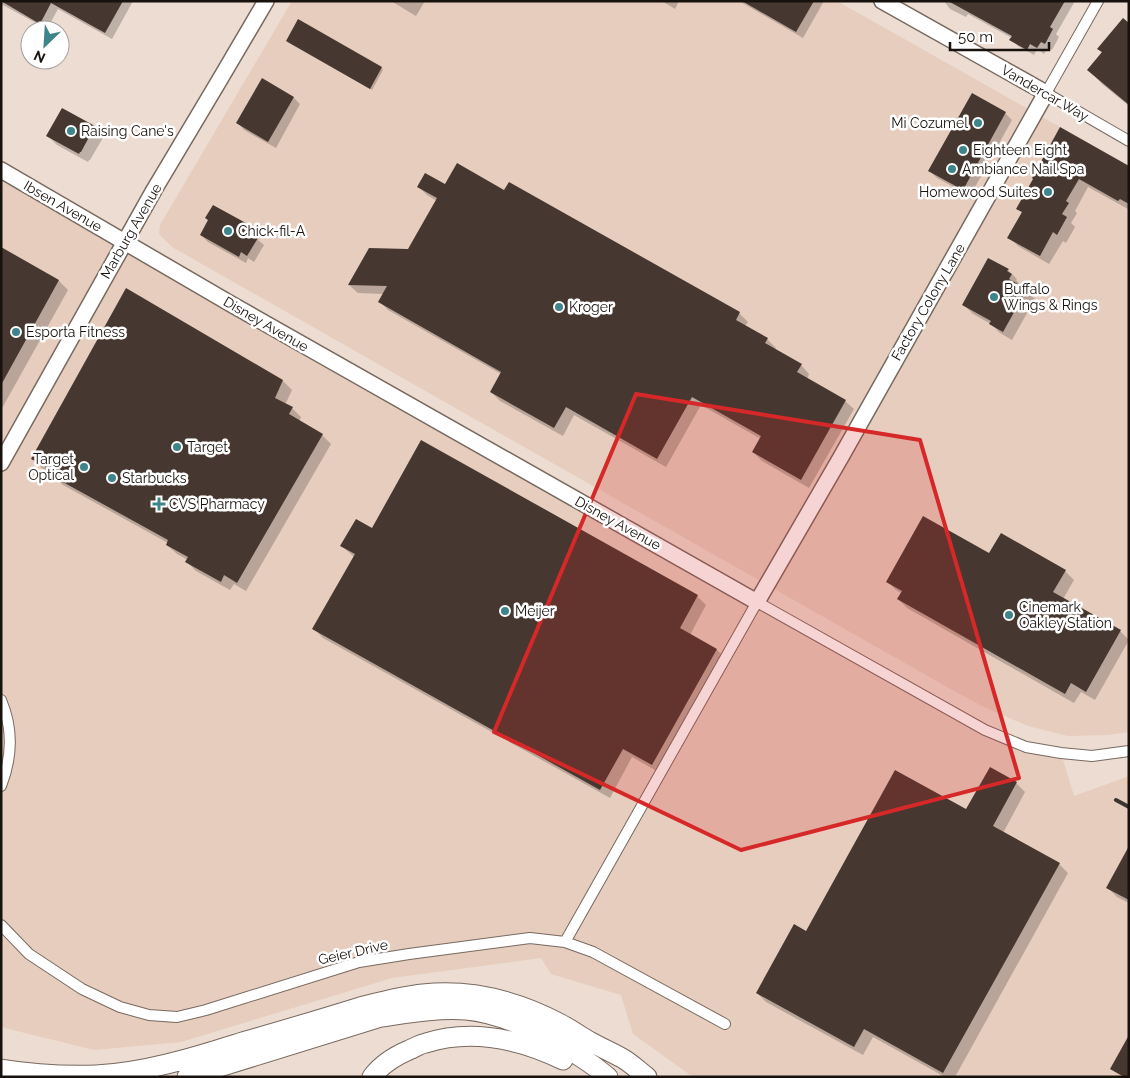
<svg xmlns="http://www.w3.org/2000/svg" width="1130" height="1078" viewBox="0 0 1130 1078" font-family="Raleway,sans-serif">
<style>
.built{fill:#e6cdbe}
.shadow{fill:#0003}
.building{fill:#463830}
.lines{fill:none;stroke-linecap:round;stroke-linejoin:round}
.street-casing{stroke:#78695f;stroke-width:12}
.secondary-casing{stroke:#78695f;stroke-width:18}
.highway-casing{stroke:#78695f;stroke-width:21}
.street{stroke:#fff;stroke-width:10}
.secondary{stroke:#fff;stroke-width:15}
.highway{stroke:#fff;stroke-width:19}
.rail{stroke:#3c342f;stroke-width:4}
.marked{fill:#d62828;fill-opacity:0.2;stroke:#d62828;stroke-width:4;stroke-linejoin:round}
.poi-dot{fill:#3d848b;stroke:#fff;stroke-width:2}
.labels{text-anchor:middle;stroke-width:5;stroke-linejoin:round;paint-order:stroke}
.street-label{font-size:14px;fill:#18120e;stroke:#fff}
.poi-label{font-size:14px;fill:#18120e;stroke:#fff;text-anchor:start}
</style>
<rect width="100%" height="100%" fill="#eddcd1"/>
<path class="built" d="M292,1H837L1129,166V732L1108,735L1068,736L1028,726L984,707L947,687L172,247L159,234L160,225Z
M1,170L985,730L1061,753L1074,796L1129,776V1077H693L633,1034L621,995L551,974L541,958L392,978L181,1042L94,1050L1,1027Z"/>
<path class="shadow" d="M1,1H133L112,39L58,9L47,29L1,4Z
M391,1H425L416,16Z
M662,1H679L675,9Z
M739,1H824L803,38Z
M944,1H1075L1056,34L1059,37L1052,50L1048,48L1044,54L1037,49L1034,55L1018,46L1011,40L1012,38L968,14L966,17L950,9Z
M298,21L382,68L383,70L372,90L289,43L287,41Z
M1129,24V106L1102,84L1089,70L1102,53L1098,49Z
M294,98L300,104L276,148L244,130L238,123Z
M1005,113L1012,120L970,196L937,178L930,171Z
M95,127L104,136L90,160H89L88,162L57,145L48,136Z
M1129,167V208L1128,209L1088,187L1075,211L1077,213L1071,223L1075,227L1066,243L1063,241L1049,264L1018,246L1009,237L1022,213L1018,209L1035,180Z
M445,186L505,192L739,313L748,322L745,326L767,339L776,348L774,350L801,365L809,374L807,379L845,401L854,409L809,488L762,461L753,452L761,439L701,405L666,467L574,415L563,436L500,401L491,392L501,374L388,310L380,302L384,294L358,293L349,285L369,249L409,251L437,201L427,195L419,187Z
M209,221L254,229L261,236L258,240L264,245L254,262L248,258L246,263L208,242L201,235Z
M1,249L59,281L68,290L1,410Z
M989,260L1008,270L1017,279L1016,280L1020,284L1019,286L1026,290L1035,299L1012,340L1000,333L991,324L973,314L964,305Z
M127,290L283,381L292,390L285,405L292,408L301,417L299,422L322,435L331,444L246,591L234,584L230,590L196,571L187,562L188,560L177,554L167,545L168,543L63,485L54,476V474L42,468L33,459Z
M342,546L697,596L706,605L690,635L717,650L726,659L662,774L632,757L610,798L323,638L314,629L354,557Z
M1065,571L1074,580L1063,599L1120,631L1129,640L1095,700L1081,692L1074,703L907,608L898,599L901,593L896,590L887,581Z
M1016,783L1025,792L1003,833L1059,864L1068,873L955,1077H945L873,1037L863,1055L766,1002L757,993L806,933Z
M1129,849V903L1117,897L1108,888Z"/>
<path class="building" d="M1,1H123L105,33L51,3L40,24Z
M742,1H814L796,32Z
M948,1H1065L1050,27L1053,29L1045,44L1041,42L1037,48L1030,44L1027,50L1009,40L1012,36Z
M1123,18L1129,23V105L1087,70L1102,52L1097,49Z
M298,19L382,67L370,89L286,41Z
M262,78L294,97L268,142L236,123Z
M972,93L1006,112L963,190L928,171Z
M62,108L95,126L81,152H80L79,154L46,136Z
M1060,127L1129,166V204L1120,199L1118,201L1079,179L1066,201L1069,203L1062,214L1067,217L1057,235L1053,232L1040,256L1007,238L1022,212L1016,209L1033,179L1032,178Z
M457,163L504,190L509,182L740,312L736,320L768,338L765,343L802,364L797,372L846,400L801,480L752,452L761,436L692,397L657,459L566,407L554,428L490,392L501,372L378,302L387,286L348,285L369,248L408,249L437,198L417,187L425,173L445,184Z
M213,205L255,228L252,234L258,238L247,256L241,252L239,257L200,235L208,220L205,218Z
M1,247L59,280L1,385Z
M988,258L1009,269L1007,271L1012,274L1009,279L1027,289L1003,332L989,324L991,321L962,305Z
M126,288L283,380L275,398L293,407L289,414L323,434L237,583L224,575L221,582L185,562L188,557L166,545L168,540L52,476L54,471L31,459Z
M421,440L698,595L680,628L717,649L652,765L623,749L600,790L312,629L355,554L340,546L356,519L372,528Z
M923,516L989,553L1001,533L1066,570L1053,592L1121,630L1086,692L1071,683L1065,694L897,599L902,591L886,582Z
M990,767L1017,782L993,826L1060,863L943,1073L864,1029L854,1047L756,993L794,924L806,931L895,770L966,809Z
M1129,846V900L1106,888Z
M1129,1035V1077H1124L1110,1069Z"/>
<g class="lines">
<g class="street-casing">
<path id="street" d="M1098,1L1046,93L1129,141
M1,700C13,728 12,758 1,786
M1,925L29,954L82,989L120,1007L149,1015L177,1017L206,1010L359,962L409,954L530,938L565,942L593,952L725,1024
M565,942L757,602L985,730L1026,747L1061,753L1092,756L1129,751"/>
</g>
<g class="secondary-casing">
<path id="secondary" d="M1,170L231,304L757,602L841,457L1046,93L882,1
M1,463L154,190L219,81L266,1"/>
</g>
<g class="highway-casing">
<path id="highway" d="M1,1069C31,1074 66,1076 96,1075C142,1073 192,1058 236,1044C277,1032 319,1020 360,1007C380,1002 402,996 423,994C470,989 517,1001 559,1023C569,1028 579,1035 589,1041C600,1047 611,1052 622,1058C631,1063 639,1071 647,1077
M187,1077L381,1017C409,1013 437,1008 466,1010C511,1014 573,1048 608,1077
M372,1077C381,1065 395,1056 409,1050C414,1048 420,1044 426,1043C472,1028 521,1040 563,1060"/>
</g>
<use href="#street" class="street"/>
<use href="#secondary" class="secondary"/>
<use href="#highway" class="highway"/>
<path class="rail" d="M1116,800L1129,807"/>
</g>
<path class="marked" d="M636,394L920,440L1019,778L741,850L494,732Z"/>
<g class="poi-dot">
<circle cx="978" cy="123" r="5"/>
<circle cx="71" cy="131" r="5"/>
<circle cx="963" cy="150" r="5"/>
<circle cx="952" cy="169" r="5"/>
<circle cx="1048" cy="192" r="5"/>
<circle cx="228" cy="231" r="5"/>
<circle cx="994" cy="297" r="5"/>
<circle cx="559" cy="307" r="5"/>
<circle cx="16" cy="332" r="5"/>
<circle cx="177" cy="447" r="5"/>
<circle cx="84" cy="467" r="5"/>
<circle cx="112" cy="478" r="5"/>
<path d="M156.5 496.5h5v5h5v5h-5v5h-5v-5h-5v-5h5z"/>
<circle cx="505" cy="611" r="5"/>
<circle cx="1009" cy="615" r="5"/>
</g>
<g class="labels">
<g class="street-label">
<text transform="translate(1045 93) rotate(30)" y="5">Vandercar Way</text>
<text transform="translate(63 206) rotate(30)" y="5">Ibsen Avenue</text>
<text transform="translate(131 231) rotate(-60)" y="5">Marburg Avenue</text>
<text transform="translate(928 302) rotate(-60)" y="5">Factory Colony Lane</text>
<text transform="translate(266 324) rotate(30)" y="5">Disney Avenue</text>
<text transform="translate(618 523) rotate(29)" y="5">Disney Avenue</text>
<text transform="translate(353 952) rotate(-13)" y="5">Geier Drive</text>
</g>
<g class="poi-label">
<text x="968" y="128" text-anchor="end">Mi Cozumel</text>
<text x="81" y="136">Raising Cane's</text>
<text x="973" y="155">Eighteen Eight</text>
<text x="962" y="174">Ambiance Nail Spa</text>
<text x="1038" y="197" text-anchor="end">Homewood Suites</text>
<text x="238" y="236">Chick-fil-A</text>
<text x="1004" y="294">Buffalo<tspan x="1004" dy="16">Wings &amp; Rings</tspan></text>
<text x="569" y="312">Kroger</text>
<text x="26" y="337">Esporta Fitness</text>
<text x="187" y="452">Target</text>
<text x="74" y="464" text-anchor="end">Target<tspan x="74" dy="16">Optical</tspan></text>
<text x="122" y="483">Starbucks</text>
<text x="169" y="509">CVS Pharmacy</text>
<text x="1019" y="612">Cinemark<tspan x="1019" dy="16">Oakley Station</tspan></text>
<text x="515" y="616">Meijer</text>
</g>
</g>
<rect width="1130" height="1078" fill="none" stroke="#18120e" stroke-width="5"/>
<g transform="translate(45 45) rotate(205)"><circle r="24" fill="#ffffff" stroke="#a3a09f"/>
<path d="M0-4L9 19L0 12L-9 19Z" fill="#3d848b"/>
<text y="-8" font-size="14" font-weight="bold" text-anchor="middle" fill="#18120e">N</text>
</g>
<path d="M950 42v8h99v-8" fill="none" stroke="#18120e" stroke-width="2.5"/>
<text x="958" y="42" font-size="15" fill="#18120e" stroke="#ffffff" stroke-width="4" paint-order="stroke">50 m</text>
</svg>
